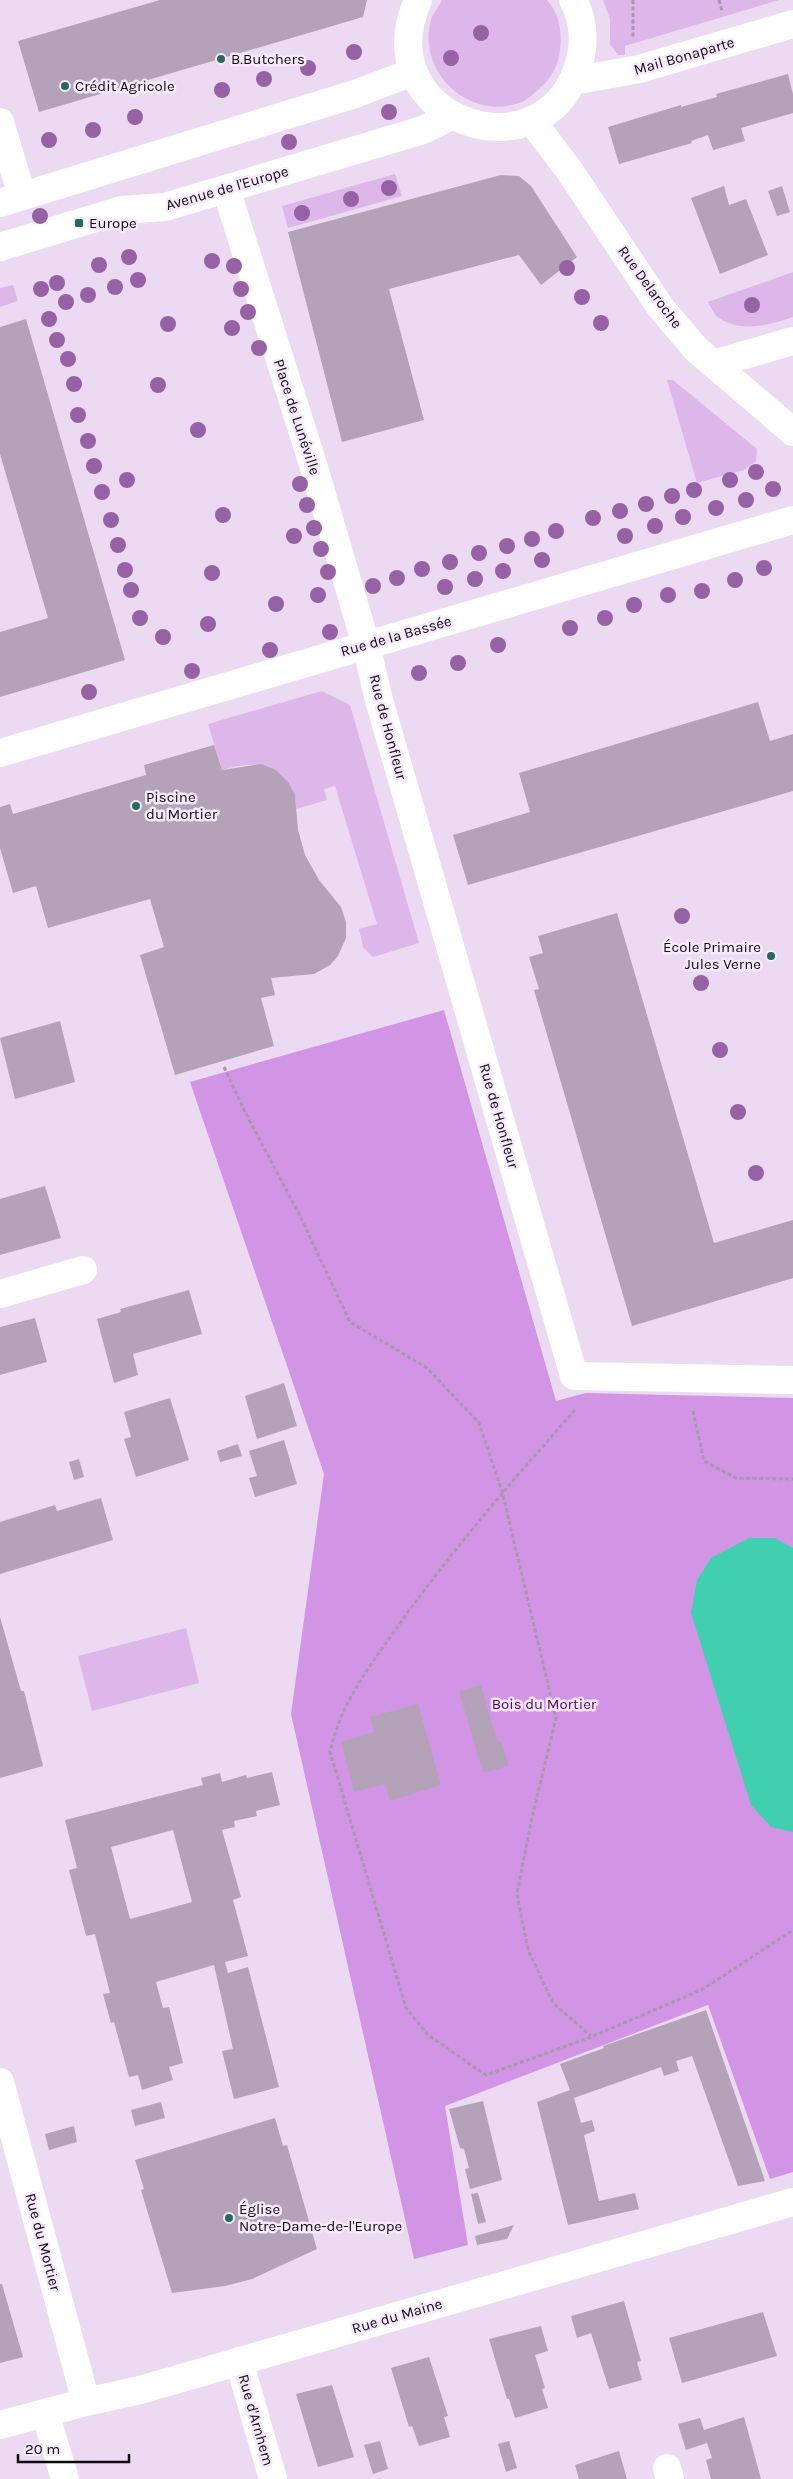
<svg xmlns="http://www.w3.org/2000/svg" width="793" height="2479" viewBox="0 0 793 2479" font-family="Karla,sans-serif">
<style>
.green{fill:#ddb6ea}
.forest{fill:#d295e5}
.water{fill:#40d0af}
.building{fill:#b3a2b8;fill-rule:evenodd}
.lines{fill:none;stroke-linecap:round;stroke-linejoin:round}
.path{stroke:#a798ab;stroke-width:3;stroke-dasharray:4 2.5;stroke-linecap:butt}
.pedestrian{stroke:#fff;stroke-width:28}
.minor{stroke:#fff;stroke-width:28}
.tree{fill:#9762a5}
.poi-dot{fill:#286a5a;stroke:#f7e9fc;stroke-width:2}
.labels{text-anchor:middle;stroke-width:5;stroke-linejoin:round;paint-order:stroke}
.street-label{font-size:15px;fill:#0f0911;stroke:#f7e9fc}
.poi-label{font-size:15px;fill:#0f0911;stroke:#f7e9fc;text-anchor:start}
.park-label{font-size:15px;fill:#520066;stroke:#f7e9fc}
</style>
<rect width="100%" height="100%" fill="#ecdaf2"/>
<path class="green" d="M442,0H547C560,15 562,31 560,50C558,66 551,79 539,89C534,93 529,98 524,101C473,124 416,74 431,20C433,13 439,6 442,0Z
M603,0H779L625,46V55H618L610,44V19Z
M395,174L402,196L288,228L282,206Z
M793,272V317C770,325 742,333 719,318C714,315 711,307 708,302Z
M13,285L18,301L0,307V288Z
M667,380H673L757,449L756,461L744,470L697,483Z
M322,691L350,705L419,943L373,957L363,947L359,929L377,924L335,786L324,789L327,800L296,809C297,800 294,794 290,787C275,760 248,762 222,770L208,724Z
M186,1628L199,1683L92,1711L78,1656Z"/>
<path class="forest" d="M444,1010L556,1401L586,1393L793,1398V2172L770,2179L708,2005L445,2106L468,2245L414,2259L291,1714L324,1474L190,1082Z"/>
<path class="water" d="M749,1538H775L793,1548V1832L771,1827L751,1805L691,1613L697,1580L711,1558Z"/>
<path class="building" d="M160,0H367L363,17L39,112L18,41Z
M788,74L793,94V113L741,128L745,141L713,150L708,135L691,141L692,143L619,164L608,127L681,105V107L717,97L716,94Z
M501,175L519,176L531,186L577,257L541,285L519,255L389,289L424,420L342,442L288,232Z
M724,186L729,205L746,199L768,255L720,274L691,198Z
M782,186L790,212L777,216L768,191Z
M26,319L125,660L0,697V632L48,618L0,454V327Z
M758,702L770,741L793,734V791L468,885L453,835L530,812L519,773Z
M214,745L222,770L261,764L276,770L288,782L295,795L298,830L305,855L319,880L341,907L346,922V938L338,956L330,965L314,974L271,978L275,995L261,998L274,1046L175,1075L140,955L164,947L150,899L48,928L36,886L13,893L0,848V807L10,804L13,814L146,775L144,765Z
M617,913L714,1243L793,1220V1278L632,1326L534,990L539,989L529,957L543,953L538,936Z
M60,1021L75,1082L15,1099L0,1038Z
M45,1186L61,1238L0,1255V1199Z
M189,1290L202,1334L133,1354L138,1375L114,1383L97,1319L121,1312L120,1309Z
M35,1318L47,1362L0,1375V1327Z
M284,1383L297,1426L257,1439L245,1396Z
M170,1398L189,1460L136,1477L124,1439L131,1437L124,1412Z
M284,1440L297,1484L255,1497L249,1478L257,1476L249,1451Z
M238,1444L242,1456L220,1462L217,1451Z
M79,1459L84,1477L74,1480L69,1462Z
M101,1498L113,1540L0,1574V1522L55,1505L57,1511Z
M0,1617L21,1691H24L43,1766L0,1778Z
M481,1685L497,1741H501L509,1766L483,1773L459,1691Z
M418,1704L441,1785L390,1801L385,1784L354,1792L341,1742L374,1732L370,1717Z
M272,1772L280,1805L256,1811L257,1816L234,1821L235,1827L222,1830L241,1897L233,1900L248,1956L225,1962L228,1973L248,1967L279,2087L234,2099L222,2051L233,2049L214,1965L156,1982L163,2008L169,2007L183,2063L169,2067L173,2080L142,2090L138,2075L129,2077L114,2022L111,2023L103,1994L110,1993L95,1934L86,1936L69,1870L77,1868L65,1820L203,1785L201,1778L220,1773L222,1782L246,1775L247,1778ZM173,1830L192,1902L130,1919L111,1847Z
M706,2010L765,2181L738,2186L692,2056L676,2061L679,2071L664,2076L661,2067L574,2098L581,2123L592,2120L595,2131L584,2135L599,2201L635,2193L639,2209L568,2225L537,2102L570,2090L560,2064L604,2048L603,2046Z
M483,2101L502,2180L470,2189L465,2169L469,2168L464,2149L460,2148L449,2109Z
M161,2102L165,2118L135,2126L131,2110Z
M275,2118L283,2146L287,2145L317,2249L252,2279L225,2286L172,2293L141,2190L144,2189L135,2160Z
M74,2126L77,2142L49,2150L45,2134Z
M478,2193L486,2222L478,2224L471,2194Z
M514,2225L507,2239L477,2245L475,2236Z
M0,2284H2L23,2357L0,2363Z
M624,2301L641,2361L637,2362L642,2380L609,2389L591,2333L577,2338L571,2316Z
M763,2312L777,2356L682,2383L669,2338Z
M541,2326L548,2351L535,2355L545,2388L542,2389L548,2408L515,2418L509,2399H507L489,2339Z
M429,2357L448,2416L444,2417L450,2437L419,2446L412,2426L409,2427L391,2368Z
M332,2385L354,2457L318,2467L296,2394Z
M744,2417L761,2479H711L706,2460L712,2458L707,2443L686,2450L678,2424L700,2418L704,2430Z
M380,2441L388,2469L373,2474L364,2445Z
M509,2441L517,2468L506,2472L498,2444Z
M619,2451L627,2479H579L575,2465Z"/>
<g class="lines">
<path class="path" d="M633,0V37
M719,0L722,11
M224,1067L245,1112L299,1214L350,1322L427,1368L479,1423L502,1491L556,1718L531,1822L517,1894L528,1950L553,2003L591,2036
M575,1410C512,1481 451,1551 396,1629C369,1667 340,1705 330,1752L406,2008L428,2035L486,2075L591,2037L703,1989L793,1930
M693,1411L704,1461L736,1478L793,1479"/>
<path class="pedestrian" d="M226,189L312,461L366,645"/>
<path class="minor" d="M418,0C366,118 538,179 577,70C585,47 585,22 573,0
M573,81L639,69L793,24
M531,120L569,170L661,308L696,349L793,432
M0,122L22,196
M0,203L355,94L413,72
M0,247L122,210L165,207L423,130L451,116
M713,364L793,341
M366,645L379,700L574,1376L793,1380
M0,753L793,520
M0,1294L83,1270
M0,2082L86,2402
M239,2361L273,2479
M45,2413L65,2479
M0,2425L86,2402L140,2390L793,2202
M667,2468L670,2479"/>
</g>
<g class="tree">
<circle cx="481" cy="33" r="8"/>
<circle cx="354" cy="52" r="8"/>
<circle cx="451" cy="58" r="8"/>
<circle cx="308" cy="68" r="8"/>
<circle cx="264" cy="79" r="8"/>
<circle cx="222" cy="90" r="8"/>
<circle cx="389" cy="112" r="8"/>
<circle cx="135" cy="117" r="8"/>
<circle cx="93" cy="130" r="8"/>
<circle cx="49" cy="140" r="8"/>
<circle cx="289" cy="142" r="8"/>
<circle cx="389" cy="188" r="8"/>
<circle cx="351" cy="199" r="8"/>
<circle cx="302" cy="213" r="8"/>
<circle cx="40" cy="216" r="8"/>
<circle cx="129" cy="257" r="8"/>
<circle cx="212" cy="261" r="8"/>
<circle cx="99" cy="265" r="8"/>
<circle cx="234" cy="266" r="8"/>
<circle cx="567" cy="268" r="8"/>
<circle cx="138" cy="280" r="8"/>
<circle cx="57" cy="283" r="8"/>
<circle cx="115" cy="287" r="8"/>
<circle cx="41" cy="289" r="8"/>
<circle cx="241" cy="289" r="8"/>
<circle cx="88" cy="295" r="8"/>
<circle cx="582" cy="297" r="8"/>
<circle cx="66" cy="302" r="8"/>
<circle cx="752" cy="305" r="8"/>
<circle cx="248" cy="312" r="8"/>
<circle cx="49" cy="319" r="8"/>
<circle cx="601" cy="323" r="8"/>
<circle cx="168" cy="324" r="8"/>
<circle cx="232" cy="328" r="8"/>
<circle cx="57" cy="340" r="8"/>
<circle cx="259" cy="348" r="8"/>
<circle cx="68" cy="359" r="8"/>
<circle cx="74" cy="384" r="8"/>
<circle cx="158" cy="385" r="8"/>
<circle cx="78" cy="415" r="8"/>
<circle cx="198" cy="430" r="8"/>
<circle cx="88" cy="441" r="8"/>
<circle cx="94" cy="466" r="8"/>
<circle cx="756" cy="472" r="8"/>
<circle cx="127" cy="480" r="8"/>
<circle cx="730" cy="480" r="8"/>
<circle cx="300" cy="484" r="8"/>
<circle cx="773" cy="489" r="8"/>
<circle cx="694" cy="490" r="8"/>
<circle cx="102" cy="492" r="8"/>
<circle cx="672" cy="496" r="8"/>
<circle cx="746" cy="500" r="8"/>
<circle cx="646" cy="504" r="8"/>
<circle cx="307" cy="505" r="8"/>
<circle cx="716" cy="508" r="8"/>
<circle cx="620" cy="511" r="8"/>
<circle cx="223" cy="515" r="8"/>
<circle cx="683" cy="517" r="8"/>
<circle cx="593" cy="518" r="8"/>
<circle cx="111" cy="520" r="8"/>
<circle cx="655" cy="526" r="8"/>
<circle cx="314" cy="528" r="8"/>
<circle cx="556" cy="531" r="8"/>
<circle cx="294" cy="536" r="8"/>
<circle cx="625" cy="536" r="8"/>
<circle cx="532" cy="539" r="8"/>
<circle cx="118" cy="545" r="8"/>
<circle cx="507" cy="546" r="8"/>
<circle cx="321" cy="549" r="8"/>
<circle cx="479" cy="553" r="8"/>
<circle cx="542" cy="560" r="8"/>
<circle cx="450" cy="562" r="8"/>
<circle cx="764" cy="568" r="8"/>
<circle cx="422" cy="569" r="8"/>
<circle cx="125" cy="570" r="8"/>
<circle cx="503" cy="571" r="8"/>
<circle cx="328" cy="572" r="8"/>
<circle cx="212" cy="573" r="8"/>
<circle cx="397" cy="578" r="8"/>
<circle cx="475" cy="579" r="8"/>
<circle cx="735" cy="580" r="8"/>
<circle cx="373" cy="586" r="8"/>
<circle cx="445" cy="587" r="8"/>
<circle cx="131" cy="590" r="8"/>
<circle cx="702" cy="591" r="8"/>
<circle cx="318" cy="595" r="8"/>
<circle cx="668" cy="595" r="8"/>
<circle cx="276" cy="604" r="8"/>
<circle cx="634" cy="605" r="8"/>
<circle cx="140" cy="618" r="8"/>
<circle cx="605" cy="618" r="8"/>
<circle cx="208" cy="624" r="8"/>
<circle cx="570" cy="628" r="8"/>
<circle cx="330" cy="632" r="8"/>
<circle cx="163" cy="637" r="8"/>
<circle cx="498" cy="645" r="8"/>
<circle cx="270" cy="650" r="8"/>
<circle cx="458" cy="663" r="8"/>
<circle cx="192" cy="671" r="8"/>
<circle cx="419" cy="673" r="8"/>
<circle cx="89" cy="692" r="8"/>
<circle cx="682" cy="916" r="8"/>
<circle cx="701" cy="983" r="8"/>
<circle cx="720" cy="1050" r="8"/>
<circle cx="738" cy="1112" r="8"/>
<circle cx="756" cy="1173" r="8"/>
</g>
<g class="poi-dot">
<circle cx="221" cy="59" r="5"/>
<circle cx="65" cy="86" r="5"/>
<rect x="74" y="218" width="10" height="10" rx="2.5"/>
<circle cx="136" cy="806" r="5"/>
<circle cx="771" cy="956" r="5"/>
<circle cx="229" cy="2218" r="5"/>
</g>
<g class="labels">
<g class="street-label">
<text transform="translate(684 56) rotate(-16)" y="5">Mail Bonaparte</text>
<text transform="translate(227 188) rotate(-16)" y="5">Avenue de l'Europe</text>
<text transform="translate(650 287) rotate(54)" y="5">Rue Delaroche</text>
<text transform="translate(297 417) rotate(72)" y="5">Place de Lunéville</text>
<text transform="translate(396 636) rotate(-16)" y="5">Rue de la Bassée</text>
<text transform="translate(388 727) rotate(75)" y="5">Rue de Honfleur</text>
<text transform="translate(499 1116) rotate(74)" y="5">Rue de Honfleur</text>
<text transform="translate(43 2242) rotate(75)" y="5">Rue du Mortier</text>
<text transform="translate(397 2316) rotate(-16)" y="5">Rue du Maine</text>
<text transform="translate(256 2420) rotate(74)" y="5">Rue d'Arnhem</text>
</g>
<g class="poi-label">
<text x="231" y="64">B.Butchers</text>
<text x="75" y="91">Crédit Agricole</text>
<text x="89" y="228">Europe</text>
<text x="146" y="802">Piscine<tspan x="146" dy="17">du Mortier</tspan></text>
<text x="761" y="952" text-anchor="end">École Primaire<tspan x="761" dy="17">Jules Verne</tspan></text>
<text x="239" y="2214">Église<tspan x="239" dy="17">Notre-Dame-de-l'Europe</tspan></text>
</g>
<g class="park-label">
<text x="544" y="1709">Bois du Mortier</text>
</g>
</g>
<path d="M18 2454v8h111v-8" fill="none" stroke="#0f0911" stroke-width="2.5"/>
<text x="25" y="2454" font-size="15" fill="#0f0911" stroke="#f7e9fc" stroke-width="4" paint-order="stroke">20 m</text>
</svg>
